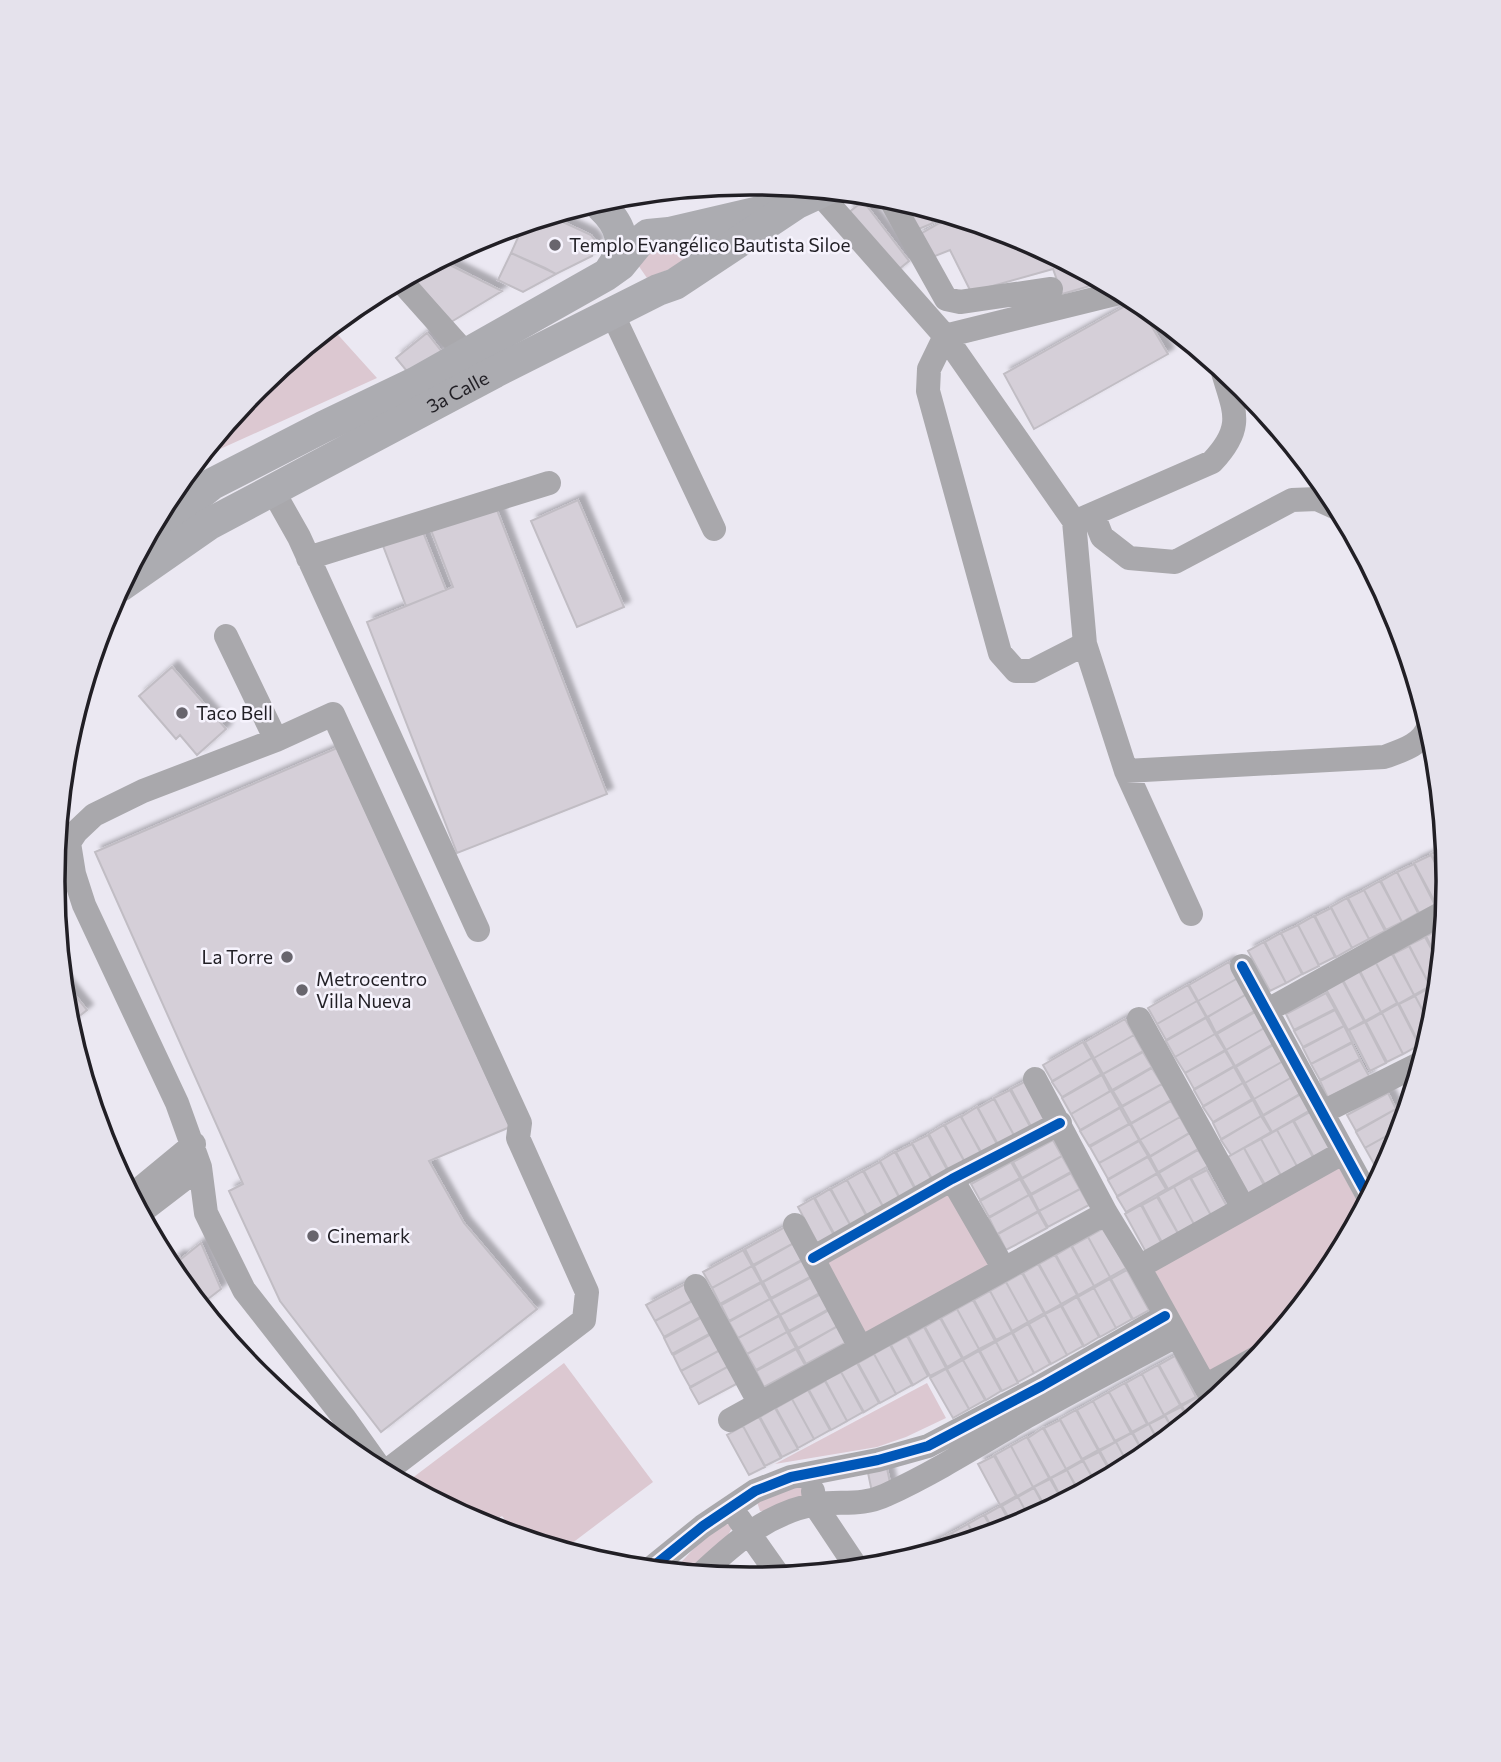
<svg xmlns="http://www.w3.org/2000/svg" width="1501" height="1762" viewBox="0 0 1501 1762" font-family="Commissioner,sans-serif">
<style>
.green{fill:#dcc8d1}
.building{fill:#d5cfd8;stroke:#c1bdc4;stroke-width:2;filter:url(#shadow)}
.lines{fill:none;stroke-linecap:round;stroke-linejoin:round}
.minor{stroke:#a9a8ac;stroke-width:24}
.major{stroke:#acacb1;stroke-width:32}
.cycleway-casing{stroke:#f6f3fd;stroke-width:15}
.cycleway{stroke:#0057b8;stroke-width:10}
.poi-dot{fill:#68656d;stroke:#f6f3fd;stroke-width:2.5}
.labels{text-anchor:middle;stroke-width:5;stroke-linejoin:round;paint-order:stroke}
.poi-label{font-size:19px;fill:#211f25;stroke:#f6f3fd;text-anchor:start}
.street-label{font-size:19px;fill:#211f25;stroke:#f6f3fd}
.rim{fill:none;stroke:#211f25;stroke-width:3.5}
</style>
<defs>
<filter id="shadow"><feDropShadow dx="6" dy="-6" stdDeviation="2" flood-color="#0004"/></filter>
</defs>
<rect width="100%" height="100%" fill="#ebe8f2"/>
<path class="green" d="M678,242L685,255V263L647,278L638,265L640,249Z
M331,327L377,378L198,459L257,387Z
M1339,1167L1362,1210L1331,1269L1277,1334L1209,1371L1153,1268Z
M950,1190L991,1266L865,1335L824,1259Z
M564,1363L653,1482L563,1550L517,1536L502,1516L487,1527L421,1492L411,1479Z
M927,1383L946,1418L906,1437L877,1447L775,1464Z
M798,1486L803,1488L802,1497L765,1511H760L757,1502Z
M729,1524L733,1526L727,1537L687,1573L673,1571L699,1543L724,1525Z"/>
<path class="building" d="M863,201L909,261L893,274L847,214Z
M901,201L927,209L933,223L914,231Z
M936,211L1018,236L1104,282L1062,294L1053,269L971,292L950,250L925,260L917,236L941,222Z
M550,216L591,235L597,243L592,256L556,274L511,253L524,224Z
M511,253L545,268L556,274L523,292L498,280Z
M440,260L502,291L451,322L411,275Z
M1136,300L1168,354L1034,429L1004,374Z
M427,333L442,352L411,376L396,358Z
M578,500L624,607L577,627L531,521Z
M495,505L607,794L457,853L367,622L453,587L431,530Z
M421,527L446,590L406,606L382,543Z
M172,667L226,729L197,755L180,735L176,739L139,696Z
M337,748L510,1127L429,1161L464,1223L537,1309L381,1432L280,1301L229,1191L243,1184L95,852Z
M1445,847L1448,881V887L1431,854Z
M1431,855L1448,888L1447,898L1436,904L1414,863Z
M1414,864L1435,905L1419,913L1397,872Z
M1397,872L1418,913L1402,922L1381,881Z
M1380,881L1402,922L1386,930L1364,890Z
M1364,890L1385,931L1369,939L1348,898Z
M1347,898L1369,939L1352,948L1331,907Z
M1331,908L1352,948L1336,957L1315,916Z
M1314,916L1335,957L1319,965L1298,925Z
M1298,925L1319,966L1303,974L1281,933Z
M1442,928L1444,931L1440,964L1426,936Z
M1281,933L1302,974L1286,983L1265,942Z
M1425,937L1440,965L1439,982L1430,986L1409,945Z
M1264,942L1286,983L1270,991L1248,951Z
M1409,946L1430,986L1414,995L1393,954Z
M1392,954L1414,995L1398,1004L1376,963Z
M1229,962L1238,978L1198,1001L1189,985Z
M1376,963L1397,1003L1381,1012L1360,971Z
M1359,971L1381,1012L1365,1021L1343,980Z
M1238,978L1247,994L1207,1017L1198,1001Z
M62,979L87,1010L68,1025L66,1017Z
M1342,980L1364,1021L1348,1030L1326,989Z
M1188,985L1197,1001L1157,1024L1148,1008Z
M1431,987L1437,998L1432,1027L1415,996Z
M1326,993L1335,1009L1294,1030L1286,1014Z
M1247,994L1256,1010L1216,1033L1208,1017Z
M1415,996L1432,1028L1428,1041L1420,1045L1399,1004Z
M1197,1001L1206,1017L1166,1040L1157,1024Z
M1398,1004L1419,1045L1403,1054L1382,1013Z
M1335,1010L1344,1026L1303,1047L1294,1031Z
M1257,1011L1266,1027L1226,1050L1217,1034Z
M1382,1013L1403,1054L1387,1062L1366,1022Z
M1206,1018L1215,1034L1175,1057L1166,1041Z
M1125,1019L1134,1035L1094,1058L1085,1042Z
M1365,1022L1386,1063L1370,1071L1349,1030Z
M1344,1026L1352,1042L1311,1064L1303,1048Z
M1266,1027L1275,1043L1235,1066L1226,1050Z
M1215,1034L1225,1050L1185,1073L1175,1057Z
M1134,1035L1143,1051L1103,1074L1094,1058Z
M1083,1042L1092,1058L1052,1081L1043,1065Z
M1352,1043L1360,1059L1320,1080L1311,1064Z
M1275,1044L1285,1060L1245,1083L1236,1067Z
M1225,1051L1234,1066L1194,1089L1185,1073Z
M1143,1052L1152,1067L1112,1090L1103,1074Z
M1092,1058L1101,1074L1062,1097L1052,1082Z
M1285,1060L1294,1076L1254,1099L1245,1083Z
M1360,1060L1369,1076L1328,1098L1320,1081Z
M1234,1067L1243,1083L1203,1106L1194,1090Z
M1152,1068L1162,1084L1122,1106L1113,1091Z
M1102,1075L1110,1091L1071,1114L1062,1098Z
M1294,1076L1303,1092L1263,1115L1254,1099Z
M1026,1081L1049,1121L1033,1130L1011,1089Z
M1243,1083L1252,1099L1213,1122L1203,1107Z
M1162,1084L1171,1100L1131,1123L1122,1107Z
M1010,1090L1032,1130L1016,1139L994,1098Z
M1111,1091L1120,1107L1080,1130L1071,1114Z
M1303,1093L1312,1109L1272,1132L1263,1116Z
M1388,1093L1396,1109L1356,1131L1347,1115Z
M994,1099L1016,1139L1000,1148L978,1108Z
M1253,1100L1261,1116L1221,1139L1213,1123Z
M1171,1101L1180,1117L1140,1140L1131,1124Z
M977,1107L999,1148L984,1157L961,1117Z
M1120,1108L1129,1124L1089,1146L1080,1131Z
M1396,1109L1403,1122L1402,1127L1365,1148L1356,1132Z
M1310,1112L1332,1152L1316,1161L1294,1121Z
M961,1116L983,1157L967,1166L945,1125Z
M1261,1116L1271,1132L1231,1155L1221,1140Z
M1180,1117L1189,1133L1150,1156L1140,1140Z
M1293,1121L1315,1161L1299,1170L1277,1130Z
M1130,1124L1139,1140L1099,1163L1090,1147Z
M944,1125L967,1166L951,1175L929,1134Z
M1401,1128L1392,1154L1374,1164L1365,1148Z
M1277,1130L1299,1170L1283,1179L1261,1139Z
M1190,1133L1198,1149L1158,1172L1150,1157Z
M928,1135L950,1175L935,1184L912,1143Z
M1261,1139L1283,1180L1267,1188L1244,1148Z
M1053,1140L1062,1156L1022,1178L1013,1162Z
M1139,1141L1148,1156L1108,1179L1099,1163Z
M912,1144L934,1184L918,1193L896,1152Z
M1244,1148L1266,1189L1250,1197L1228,1157Z
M1198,1150L1208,1166L1168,1189L1159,1173Z
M895,1152L917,1193L902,1202L880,1161Z
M1392,1155L1380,1176L1374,1165Z
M1062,1156L1071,1172L1031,1194L1022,1179Z
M1148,1157L1157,1173L1117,1196L1108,1180Z
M880,1162L902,1203L886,1212L864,1171Z
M1011,1162L1020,1178L980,1200L971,1184Z
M1207,1170L1229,1210L1213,1219L1191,1178Z
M863,1171L886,1212L870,1221L847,1180Z
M1071,1173L1080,1189L1039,1211L1031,1195Z
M1157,1174L1166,1189L1126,1212L1117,1197Z
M1190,1178L1213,1219L1196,1228L1174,1187Z
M1020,1179L1029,1195L989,1217L980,1201Z
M847,1180L869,1221L853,1230L831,1189Z
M1174,1187L1196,1228L1180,1237L1158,1196Z
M830,1189L853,1230L837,1239L815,1198Z
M1080,1189L1089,1205L1048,1227L1039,1211Z
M1029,1195L1038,1211L997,1234L989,1218Z
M1157,1197L1180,1237L1164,1246L1142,1205Z
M814,1198L836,1239L820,1248L798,1207Z
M1141,1205L1163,1246L1147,1254L1125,1214Z
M1038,1212L1047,1228L1006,1250L998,1234Z
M785,1227L794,1243L753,1265L745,1249Z
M1104,1228L1126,1268L1110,1277L1088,1237Z
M1088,1237L1110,1277L1094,1286L1072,1246Z
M201,1243L221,1289L200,1305L168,1265L179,1256L181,1259Z
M794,1243L803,1259L762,1282L754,1266Z
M1071,1246L1094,1286L1078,1295L1056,1255Z
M743,1250L752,1266L712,1288L703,1272Z
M1055,1255L1077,1295L1061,1304L1039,1264Z
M803,1260L812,1276L771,1298L763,1282Z
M1038,1264L1061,1304L1045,1313L1023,1273Z
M752,1266L761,1282L720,1304L712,1288Z
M1127,1270L1149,1310L1133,1319L1111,1279Z
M1022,1273L1044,1313L1028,1322L1006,1282Z
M812,1277L820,1293L780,1315L771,1299Z
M1110,1279L1132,1319L1116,1328L1094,1288Z
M1006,1282L1028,1322L1012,1331L990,1291Z
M687,1283L695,1299L655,1321L646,1305Z
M761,1283L770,1299L729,1321L721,1305Z
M1094,1288L1116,1328L1100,1337L1078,1297Z
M990,1291L1012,1332L996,1340L974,1300Z
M821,1294L829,1309L789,1331L780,1315Z
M1077,1297L1099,1337L1084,1346L1062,1306Z
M696,1299L704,1315L664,1337L655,1321Z
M770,1299L779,1315L738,1338L729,1322Z
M973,1300L995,1341L979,1349L957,1309Z
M1061,1306L1083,1346L1067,1355L1045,1314Z
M957,1309L979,1349L963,1358L941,1318Z
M829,1310L838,1326L798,1348L789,1332Z
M1045,1315L1067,1355L1051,1364L1029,1324Z
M704,1316L713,1332L672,1354L664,1338Z
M779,1316L787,1332L747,1354L738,1338Z
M940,1318L962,1358L947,1367L925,1327Z
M1028,1324L1050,1364L1034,1373L1013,1333Z
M838,1326L847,1342L806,1364L798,1349Z
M924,1327L946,1368L930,1376L908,1336Z
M787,1332L796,1348L756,1370L747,1354Z
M713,1333L722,1349L681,1371L673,1355Z
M1012,1333L1034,1373L1018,1382L996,1342Z
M907,1336L928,1376L913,1385L891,1345Z
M996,1342L1018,1383L1002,1391L980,1351Z
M890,1345L912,1385L896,1394L874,1354Z
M722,1349L731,1365L690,1387L681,1371Z
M796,1349L805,1365L764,1387L756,1371Z
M979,1351L1001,1391L986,1400L963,1360Z
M874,1354L896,1394L880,1403L858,1363Z
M1175,1356L1196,1397L1181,1405L1159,1365Z
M963,1360L985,1400L969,1409L947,1369Z
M857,1363L879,1403L864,1412L841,1372Z
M731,1365L740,1382L699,1404L690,1388Z
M1158,1365L1180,1405L1164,1415L1142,1374Z
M946,1369L969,1409L953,1418L930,1378Z
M841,1372L863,1412L847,1421L825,1380Z
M1142,1374L1164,1415L1148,1424L1126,1383Z
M825,1381L847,1421L831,1430L809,1390Z
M1125,1383L1147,1424L1132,1432L1109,1392Z
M808,1390L830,1430L814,1439L792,1399Z
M1109,1392L1131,1433L1115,1441L1093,1401Z
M1198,1397L1203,1408L1189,1420L1182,1406Z
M792,1399L814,1439L798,1448L776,1408Z
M1093,1401L1115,1442L1099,1450L1077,1410Z
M1181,1407L1189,1420L1174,1432L1165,1415Z
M775,1408L798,1449L782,1457L760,1417Z
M1076,1410L1098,1450L1082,1459L1060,1419Z
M1165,1416L1174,1432L1160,1444L1149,1424Z
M759,1417L781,1458L765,1466L743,1426Z
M1060,1420L1082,1460L1066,1469L1044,1428Z
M1149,1424L1159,1444L1145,1456L1133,1433Z
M743,1426L765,1467L749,1475L727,1435Z
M1043,1428L1066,1469L1050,1478L1028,1438Z
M1132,1433L1145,1456L1129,1466L1116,1442Z
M1027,1437L1049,1478L1033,1487L1011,1446Z
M1116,1442L1129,1466L1113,1475L1100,1451Z
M1011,1446L1033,1487L1017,1496L995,1455Z
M1099,1452L1112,1475L1096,1484L1083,1460Z
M994,1456L1016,1496L1000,1505L978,1464Z
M1083,1461L1096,1484L1080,1493L1067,1470Z
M886,1464L891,1487L872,1492L867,1468Z
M1067,1470L1079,1493L1063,1501L1051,1478Z
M1050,1479L1063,1502L1047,1510L1034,1487Z
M1034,1488L1046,1510L1030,1519L1018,1497Z
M1018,1497L1030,1519L1014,1527L1002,1506Z
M1001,1506L1012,1527L995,1533L985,1515Z
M984,1515L994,1533L976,1538L968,1524Z
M968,1524L976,1539L958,1544L952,1533Z
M951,1533L958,1544L940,1549L936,1542Z
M935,1542L939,1550L922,1555L919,1551Z"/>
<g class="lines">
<path class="minor" d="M819,193L945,336L1123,292
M889,197L946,299L960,302L1051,289
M400,280L467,355
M612,313L714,529
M273,491L299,537L478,930
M1093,514L1102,537L1129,558L1175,562L1292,500L1317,499L1339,509
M1079,520L1212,462C1246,426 1234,411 1222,369
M308,558L549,483
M226,636L276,740
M1085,644L1032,671H1016L1000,653L928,391L929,369L945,336L1074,521L1085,644L1126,771L1191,914
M1126,771L1384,757C1401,751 1423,745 1429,725
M65,838L69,843L74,874L84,905L177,1103L200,1167L206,1213L244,1290L345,1419L382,1471
M54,865L76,832L94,815L143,791L276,740L333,714L520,1123L518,1138L587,1292L584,1320L384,1473
M1242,966L1369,1198
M1268,1010L1446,911
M1139,1019L1243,1207
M1035,1079L1106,1213L1139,1267L1213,1400
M1323,1112L1421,1063
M952,1179L1004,1269
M131,1196L194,1144
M140,1213L200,1167
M795,1225L860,1347
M813,1258L952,1179L1060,1123
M1139,1267L1344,1152
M696,1286L759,1402
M1205,1386L1258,1357
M730,1420L1106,1213
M813,1491L815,1505L857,1568
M739,1519L779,1576
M650,1569L703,1526L755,1491L791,1477L878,1460L928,1446L1042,1386L1165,1316
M701,1574C734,1543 770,1511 818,1504C841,1501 863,1506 886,1495C934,1473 980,1444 1026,1417C1075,1389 1126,1363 1176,1336"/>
<g class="major">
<path d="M602,207C622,226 628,246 611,269"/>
<path d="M147,536L212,484L323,427L417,382L606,275L620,265L638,243L648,235L669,233L777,208"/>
<path id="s1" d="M120,586L209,524L495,372L658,290L675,284L797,203L825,190"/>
</g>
<g class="cycleway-casing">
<path id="cycleway" d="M1242,966L1369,1198
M813,1258L952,1179L1060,1123
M650,1569L703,1526L755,1491L791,1477L878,1460L928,1446L1042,1386L1165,1316"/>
</g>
<use href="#cycleway" class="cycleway"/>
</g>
<g class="poi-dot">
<circle cx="555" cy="245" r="7"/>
<circle cx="182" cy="713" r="7"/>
<circle cx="287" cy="957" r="7"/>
<circle cx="302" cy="990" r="7"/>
<circle cx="313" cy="1236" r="7"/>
</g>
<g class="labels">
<g class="poi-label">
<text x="569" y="252">Templo Evangélico Bautista Siloe</text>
<text x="196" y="720">Taco Bell</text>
<text x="273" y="964" text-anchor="end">La Torre</text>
<text x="316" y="986">Metrocentro<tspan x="316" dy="22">Villa Nueva</tspan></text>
<text x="327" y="1243">Cinemark</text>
</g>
<g class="street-label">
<text dy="7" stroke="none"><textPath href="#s1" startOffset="390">3a Calle</textPath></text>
</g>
</g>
<path d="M0 0H1501V1762H0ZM750 195H751A685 685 0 0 1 1436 880V882A685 685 0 0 1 751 1567H750A685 685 0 0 1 65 882V880A685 685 0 0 1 750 195Z" fill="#e5e2ec" fill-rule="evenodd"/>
<path class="rim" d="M750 195H751A685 685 0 0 1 1436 880V882A685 685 0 0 1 751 1567H750A685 685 0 0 1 65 882V880A685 685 0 0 1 750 195Z"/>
</svg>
